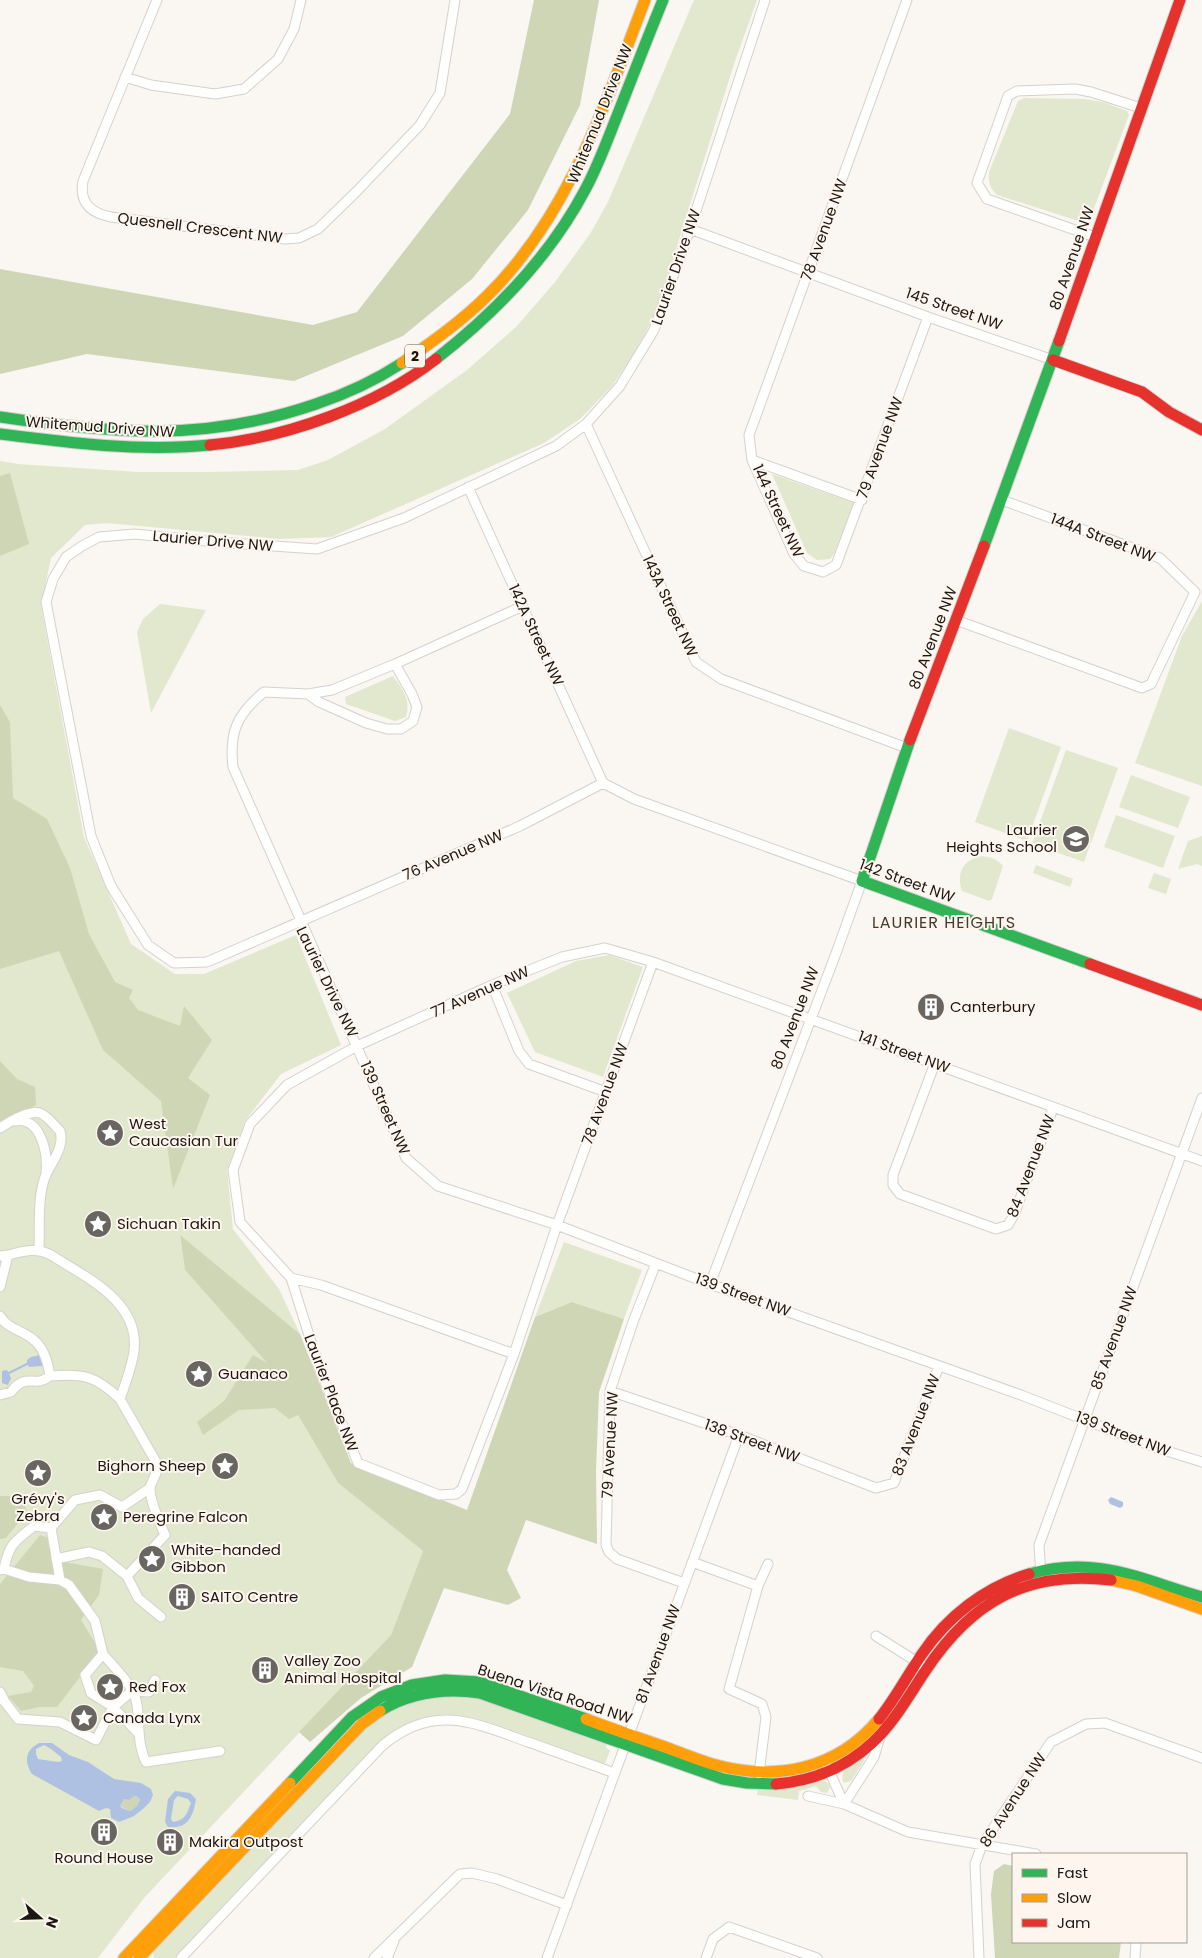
<svg xmlns="http://www.w3.org/2000/svg" width="1202" height="1958" viewBox="0 0 1202 1958" font-family="Poppins,sans-serif">
<style>
.green{fill:#e1e8cd}
.forest{fill:#ced6b6}
.water{fill:#afc1e3;fill-rule:evenodd}
.lines{fill:none;stroke-linecap:round;stroke-linejoin:round}
.stream{stroke:#afc1e3;stroke-width:2.5}
.street-casing{stroke:#d5d1cd;stroke-width:11}
.fast-casing{stroke:#d5d1cd;stroke-width:13}
.slow-casing{stroke:#d5d1cd;stroke-width:13}
.jam-casing{stroke:#d5d1cd;stroke-width:13}
.street{stroke:#fefefd;stroke-width:9}
.fast{stroke:#30b455;stroke-width:11}
.slow{stroke:#ff9f0a;stroke-width:11}
.jam{stroke:#e5322d;stroke-width:11}
.labels{text-anchor:middle;stroke-width:4;stroke-linejoin:round;paint-order:stroke}
.shield{fill:#fef6ee;stroke:#5f5a54;stroke-width:1}
.shield-label{font-size:14px;font-weight:bold;fill:#1b1712}
.street-label{font-size:15px;fill:#1b1712;stroke:#fef6ee}
.poi-label{font-size:15px;fill:#1b1712;stroke:#fef6ee;text-anchor:start}
.neighbourhood-label{font-size:16px;letter-spacing:1px;fill:#443930;stroke:#fef6ee}
</style>
<rect width="100%" height="100%" fill="#faf6f2"/>
<path class="green" d="M694,0H757L734,64L656,313L635,353L612,386L580,419L544,443L331,537L280,539L107,523L85,525L51,558L41,606L84,837L131,944L175,974H204L296,935L341,1045L281,1074L245,1121L227,1170L233,1229L279,1289L300,1334L180,1236L185,1270L268,1364L338,1483L423,1551L391,1635L144,1898L98,1958H0V461L18,464L138,472H207L298,470L328,460L385,429L467,370L516,327L555,282L590,234L608,202Z
M1024,98L1084,99L1103,102L1127,111L1129,115L1088,224L997,195C990,188 988,182 989,172L1018,101Z
M772,474L854,503L834,554L830,559L817,560L807,553Z
M1202,601V786L1135,763L1182,636Z
M160,604L206,610L151,713L137,632L143,619Z
M393,676C403,690 411,699 406,717L395,721L346,704L345,697Z
M1009,728L1061,747L1027,841L975,822Z
M1066,750L1118,768L1084,862L1032,844Z
M1131,775L1190,797L1178,828L1119,807Z
M1116,815L1175,836L1163,868L1104,847Z
M1202,836V866L1197,864L1178,869L1188,841Z
M982,856C991,857 997,859 1003,866L992,899L989,901L962,891C956,873 963,859 982,856Z
M1036,865L1073,879L1070,887L1033,873Z
M1154,873L1171,879L1166,894L1148,888Z
M609,955L643,967L603,1077L535,1052L507,993L576,961Z
M564,1242L642,1270L624,1319L572,1302L535,1317Z
M451,1695L482,1699L607,1742L606,1747L610,1751L605,1763H602C576,1753 549,1744 523,1734C465,1713 427,1700 376,1746L175,1958H154L153,1953L156,1948L364,1729L390,1710L417,1699Z
M863,1758L864,1761L851,1781L844,1783L842,1779L843,1772Z
M823,1780L829,1784L830,1788L827,1793L821,1792L816,1786L799,1791L798,1800L757,1795L758,1789C780,1790 801,1786 823,1780Z"/>
<path class="forest" d="M534,0H599L580,105L528,210L472,279L403,336L294,381L87,354L0,374V269L313,325L357,312L510,114Z
M10,473L29,544L0,556V476Z
M0,705L10,722L13,798L47,819L70,868L89,934L115,982L133,990L129,998L138,1010L180,1026L184,1006L212,1040L188,1078L210,1095L173,1189L161,1101L103,1050L59,951L0,969Z
M0,1061L17,1079L35,1087L36,1105L0,1125Z
M180,1235L300,1334L351,1463L467,1510L535,1317L572,1302L624,1319L599,1392L596,1471L597,1544L526,1520L507,1570L521,1598L508,1605L444,1588L412,1667L361,1698L310,1742L299,1732L391,1635L423,1551L338,1483L298,1415L289,1419L275,1408L239,1410L203,1435L197,1422L224,1401L253,1355L267,1363L185,1270Z
M0,1496H22L27,1512L6,1538L0,1539Z
M40,1535L48,1538L53,1560L103,1569L99,1595L81,1620L100,1651L57,1707H39L21,1711L8,1696L31,1692L34,1686L23,1671L0,1667V1584Z
M133,1796L138,1797L140,1801L137,1806L130,1811L120,1806L124,1799L129,1800Z
M1004,1864L1013,1866V1942H1121L1119,1958H995L991,1894L994,1871Z"/>
<path class="water" d="M40,1355L43,1362L42,1366L29,1367L27,1364V1360L31,1357Z
M7,1370L11,1378L8,1385L2,1383V1371Z
M1111,1497L1123,1502V1506L1120,1508L1110,1504L1108,1500Z
M39,1743H52L69,1755L88,1762L114,1779L141,1783L151,1789L153,1795L150,1802L144,1808L134,1816L119,1822L111,1818L110,1809L106,1808L99,1811L32,1774C24,1762 25,1750 39,1743ZM44,1745L51,1749L61,1757L62,1761L58,1762L38,1759L36,1754V1749ZM134,1796L138,1797L140,1800L137,1806L130,1811L122,1808L120,1806L124,1799L129,1800Z
M175,1791L190,1793L196,1799C193,1817 188,1829 168,1827L165,1822L168,1799ZM178,1796L188,1799L191,1803C187,1813 186,1820 173,1822L171,1819L174,1800Z"/>
<g class="lines">
<path class="stream" d="M9,1373L27,1364"/>
<g class="street-casing">
<path id="street" d="M157,0L83,181C79,203 91,213 111,217L285,239L299,238L318,229L357,191L420,125L440,93L455,0
M907,0L749,435L752,460L794,554L804,566L823,572L836,565L928,317
M125,77L151,85L215,94L244,89L278,59L294,29L301,0
M690,229L928,317L1053,360
M1095,237L987,199L977,183L1008,96L1017,91L1075,89L1091,92L1141,108
M586,424L696,662L721,679L907,748
M752,460L862,500
M468,487L603,783
M956,620L1142,688L1151,684L1195,592L1160,558L1002,500
M395,664L412,694L417,707L413,721L401,729H387L366,723L319,702L308,694L264,692C237,714 229,732 233,767L406,1158L438,1186L557,1225L710,1284L1021,1395L1154,1447L1202,1462
M308,694L332,690L395,664L523,606
M603,783L520,826L207,962L174,963L148,945L111,886L91,836L46,602L53,579L66,557L82,546L99,537L135,534L216,542L317,549L404,518L556,446L586,424L620,386L654,330L690,229L765,0
M603,783L634,799L862,881L835,956L710,1284
M653,962L557,1225L514,1354L462,1489L456,1494L439,1495L358,1463L319,1367L291,1278L240,1222L233,1170L250,1124L287,1085L357,1046L492,985L562,957L605,948L653,962L1202,1161
M492,985L519,1051L529,1064L606,1092
M935,1063L893,1175V1185L900,1194L996,1229L1008,1225L1014,1215L1053,1108
M15,1121C41,1116 48,1154 46,1173
M0,1128C9,1122 32,1108 42,1114C49,1118 54,1125 60,1131C65,1148 51,1162 45,1177C37,1199 40,1227 39,1250
M8,1255C23,1251 37,1247 51,1255C85,1277 140,1301 134,1351C132,1367 125,1384 120,1399L156,1462C159,1477 151,1478 150,1489C150,1502 160,1523 165,1535L127,1576
M0,1256L8,1255L0,1287
M656,1263L633,1322L610,1391L606,1545L609,1552L617,1559L684,1583
M291,1278L321,1285L514,1354
M0,1316C8,1330 24,1330 35,1341C45,1350 48,1364 50,1376C34,1389 27,1371 11,1392L0,1395
M50,1376C83,1373 96,1376 120,1399
M610,1391L739,1435L876,1488L894,1483L939,1366
M51,1528L60,1580
M56,1559L89,1552L102,1556L127,1576L138,1598L161,1617
M692,1562L758,1586
M4,1569L29,1577L60,1580L69,1585L95,1621L103,1654L85,1675L91,1693L113,1707L138,1733
M0,1570L4,1569C9,1544 14,1542 34,1526L51,1528L75,1500L100,1495L122,1507L150,1488
M1041,1576L1039,1545L1202,1098
M876,1636L922,1665
M103,1654C112,1665 125,1677 132,1690C143,1709 134,1738 146,1762L220,1751
M0,1692L5,1702L0,1698
M5,1702L18,1719L60,1722L96,1740L113,1707L132,1691L149,1692L155,1680
M827,1766L844,1804
M759,1774L766,1717L762,1704L729,1689L758,1586L768,1564
M808,1796L844,1804L908,1832L1036,1854
M844,1804L874,1757L880,1737
M181,1958L382,1746C433,1703 473,1722 528,1742C557,1752 586,1763 615,1773
M374,1958L460,1874L472,1873L497,1879L567,1905
M387,1958L394,1941
M547,1958L739,1435
M706,1958L713,1939L729,1927L817,1958
M979,1958L975,1864L982,1845L1051,1742L1086,1724L1105,1723L1202,1758
M1135,1958L1136,1942"/>
</g>
<g class="fast-casing">
<path id="fast" d="M436,359C496,312 549,258 585,190C598,166 607,141 617,116C632,78 647,39 663,0
M0,417C113,434 206,442 316,404C346,394 376,380 402,363
M0,434C70,443 140,452 210,445
M984,546L1059,341
M910,740L862,881L1090,964
M1029,1574C1097,1555 1139,1579 1202,1597
M380,1711C411,1692 444,1688 480,1693L723,1779L747,1783L776,1784
M290,1783L352,1717L381,1697L412,1685L445,1680L480,1682L586,1719"/>
</g>
<g class="slow-casing">
<path id="slow" d="M402,363C432,342 462,321 488,295C569,215 605,104 645,0
M1111,1580L1137,1586L1202,1609
M586,1719C612,1729 639,1738 665,1747C681,1753 696,1759 712,1764C775,1782 837,1770 879,1719
M124,1958L290,1783
M139,1958L362,1724L380,1711"/>
</g>
<g class="jam-casing">
<path id="jam" d="M1059,341L1180,0
M1053,360L1142,392L1169,412L1202,430
M210,445C285,438 376,406 436,359
M910,740L984,546
M1090,964L1202,1005
M879,1719C895,1699 907,1676 922,1654C947,1617 985,1587 1029,1574
M776,1784C812,1781 845,1768 872,1743C894,1723 909,1695 926,1670C972,1601 1027,1570 1111,1580"/>
</g>
<use href="#street" class="street"/>
<use href="#fast" class="fast"/>
<use href="#slow" class="slow"/>
<use href="#jam" class="jam"/>
</g>
<defs>
<g id="school-disc" transform="scale(1.4375)"><circle r="9.5" fill="#696560" stroke="#fef6ee"/><path d="M0-5L7-2L0 1L-7-2ZM-4 1L0 2.5L4 1V4Q0 6-4 4Z" fill="#fff"/></g>
<g id="building-disc" transform="scale(1.4375)"><circle r="9.5" fill="#696560" stroke="#fef6ee"/><path d="M-4-6H4V6H1V3H-1V6H-4ZM-2.5-4.3h1.7v1.8h-1.7ZM.8-4.3h1.7v1.8H.8ZM-2.5-1h1.7V.8h-1.7ZM.8-1h1.7V.8H.8Z" fill="#fff"/></g>
<g id="sight-disc" transform="scale(1.4375)"><circle r="9.5" fill="#696560" stroke="#fef6ee"/><path d="M0-6L1.8-2.2L6-1.7L2.9 1.2L3.7 5.4L0 3.3L-3.7 5.4L-2.9 1.2L-6-1.7L-1.8-2.2Z" fill="#fff"/></g>
</defs>
<g fill-rule="evenodd">
<use href="#school-disc" x="1076" y="839"/>
<use href="#building-disc" x="931" y="1007"/>
<use href="#sight-disc" x="110" y="1133"/>
<use href="#sight-disc" x="98" y="1224"/>
<use href="#sight-disc" x="199" y="1374"/>
<use href="#sight-disc" x="225" y="1466"/>
<use href="#sight-disc" x="38" y="1473"/>
<use href="#sight-disc" x="104" y="1517"/>
<use href="#sight-disc" x="152" y="1559"/>
<use href="#building-disc" x="182" y="1597"/>
<use href="#building-disc" x="265" y="1670"/>
<use href="#sight-disc" x="110" y="1687"/>
<use href="#sight-disc" x="84" y="1718"/>
<use href="#building-disc" x="104" y="1832"/>
<use href="#building-disc" x="170" y="1842"/>
</g>
<g class="labels">
<rect class="shield" x="405" y="344.5" width="20" height="23" rx="4"/>
<g class="shield-label">
<text x="415" y="361">2</text>
</g>
<g class="street-label">
<text transform="translate(600 114) rotate(-68)" y="5">Whitemud Drive NW</text>
<text transform="translate(200 228) rotate(7)" y="5">Quesnell Crescent NW</text>
<text transform="translate(824 230) rotate(-70)" y="5">78 Avenue NW</text>
<text transform="translate(1072 258) rotate(-71)" y="5">80 Avenue NW</text>
<text transform="translate(676 267) rotate(-71)" y="5">Laurier Drive NW</text>
<text transform="translate(954 309) rotate(19)" y="5">145 Street NW</text>
<text transform="translate(100 427) rotate(4)" y="5">Whitemud Drive NW</text>
<text transform="translate(880 448) rotate(-70)" y="5">79 Avenue NW</text>
<text transform="translate(778 511) rotate(65)" y="5">144 Street NW</text>
<text transform="translate(1103 538) rotate(21)" y="5">144A Street NW</text>
<text transform="translate(213 541) rotate(5)" y="5">Laurier Drive NW</text>
<text transform="translate(670 606) rotate(65)" y="5">143A Street NW</text>
<text transform="translate(536 635) rotate(65)" y="5">142A Street NW</text>
<text transform="translate(933 638) rotate(-69)" y="5">80 Avenue NW</text>
<text transform="translate(453 855) rotate(-23)" y="5">76 Avenue NW</text>
<text transform="translate(907 881) rotate(20)" y="5">142 Street NW</text>
<text transform="translate(327 982) rotate(64)" y="5">Laurier Drive NW</text>
<text transform="translate(480 992) rotate(-24)" y="5">77 Avenue NW</text>
<text transform="translate(795 1018) rotate(-69)" y="5">80 Avenue NW</text>
<text transform="translate(904 1052) rotate(20)" y="5">141 Street NW</text>
<text transform="translate(605 1094) rotate(-70)" y="5">78 Avenue NW</text>
<text transform="translate(385 1108) rotate(66)" y="5">139 Street NW</text>
<text transform="translate(1031 1166) rotate(-69)" y="5">84 Avenue NW</text>
<text transform="translate(743 1295) rotate(20)" y="5">139 Street NW</text>
<text transform="translate(1114 1338) rotate(-70)" y="5">85 Avenue NW</text>
<text transform="translate(331 1393) rotate(69)" y="5">Laurier Place NW</text>
<text transform="translate(916 1425) rotate(-69)" y="5">83 Avenue NW</text>
<text transform="translate(1123 1434) rotate(21)" y="5">139 Street NW</text>
<text transform="translate(752 1441) rotate(20)" y="5">138 Street NW</text>
<text transform="translate(610 1445) rotate(-87)" y="5">79 Avenue NW</text>
<text transform="translate(658 1654) rotate(-70)" y="5">81 Avenue NW</text>
<text transform="translate(555 1694) rotate(18)" y="5">Buena Vista Road NW</text>
<text transform="translate(1013 1800) rotate(-57)" y="5">86 Avenue NW</text>
</g>
<g class="poi-label">
<text x="1057" y="835" text-anchor="end">Laurier<tspan x="1057" dy="17">Heights School</tspan></text>
<text x="950" y="1012">Canterbury</text>
<text x="129" y="1129">West<tspan x="129" dy="17">Caucasian Tur</tspan></text>
<text x="117" y="1229">Sichuan Takin</text>
<text x="218" y="1379">Guanaco</text>
<text x="206" y="1471" text-anchor="end">Bighorn Sheep</text>
<text x="38" y="1504" text-anchor="middle">Grévy's<tspan x="38" dy="17">Zebra</tspan></text>
<text x="123" y="1522">Peregrine Falcon</text>
<text x="171" y="1555">White-handed<tspan x="171" dy="17">Gibbon</tspan></text>
<text x="201" y="1602">SAITO Centre</text>
<text x="284" y="1666">Valley Zoo<tspan x="284" dy="17">Animal Hospital</tspan></text>
<text x="129" y="1692">Red Fox</text>
<text x="103" y="1723">Canada Lynx</text>
<text x="189" y="1847">Makira Outpost</text>
<text x="104" y="1863" text-anchor="middle">Round House</text>
</g>
<g class="neighbourhood-label">
<text x="944" y="928">LAURIER HEIGHTS</text>
</g>
</g>
<rect x="1012" y="1853" width="175" height="90" fill="#fef6ee" stroke="#a39d96"/>
<rect x="1022" y="1869" width="25" height="8" fill="#30b455" stroke="#a39d96"/>
<text x="1057" y="1878" font-size="15" fill="#1b1712">Fast</text>
<rect x="1022" y="1894" width="25" height="8" fill="#ff9f0a" stroke="#a39d96"/>
<text x="1057" y="1903" font-size="15" fill="#1b1712">Slow</text>
<rect x="1022" y="1919" width="25" height="8" fill="#e5322d" stroke="#a39d96"/>
<text x="1057" y="1928" font-size="15" fill="#1b1712">Jam</text>
<g transform="translate(40 1918) rotate(110)" stroke="#fef6ee" stroke-width="4" paint-order="stroke">
<path d="M0-4L9 19L0 12L-9 19Z" fill="#1b1712"/>
<text y="-8" font-size="14" font-weight="bold" text-anchor="middle" fill="#1b1712">N</text>
</g>
</svg>
